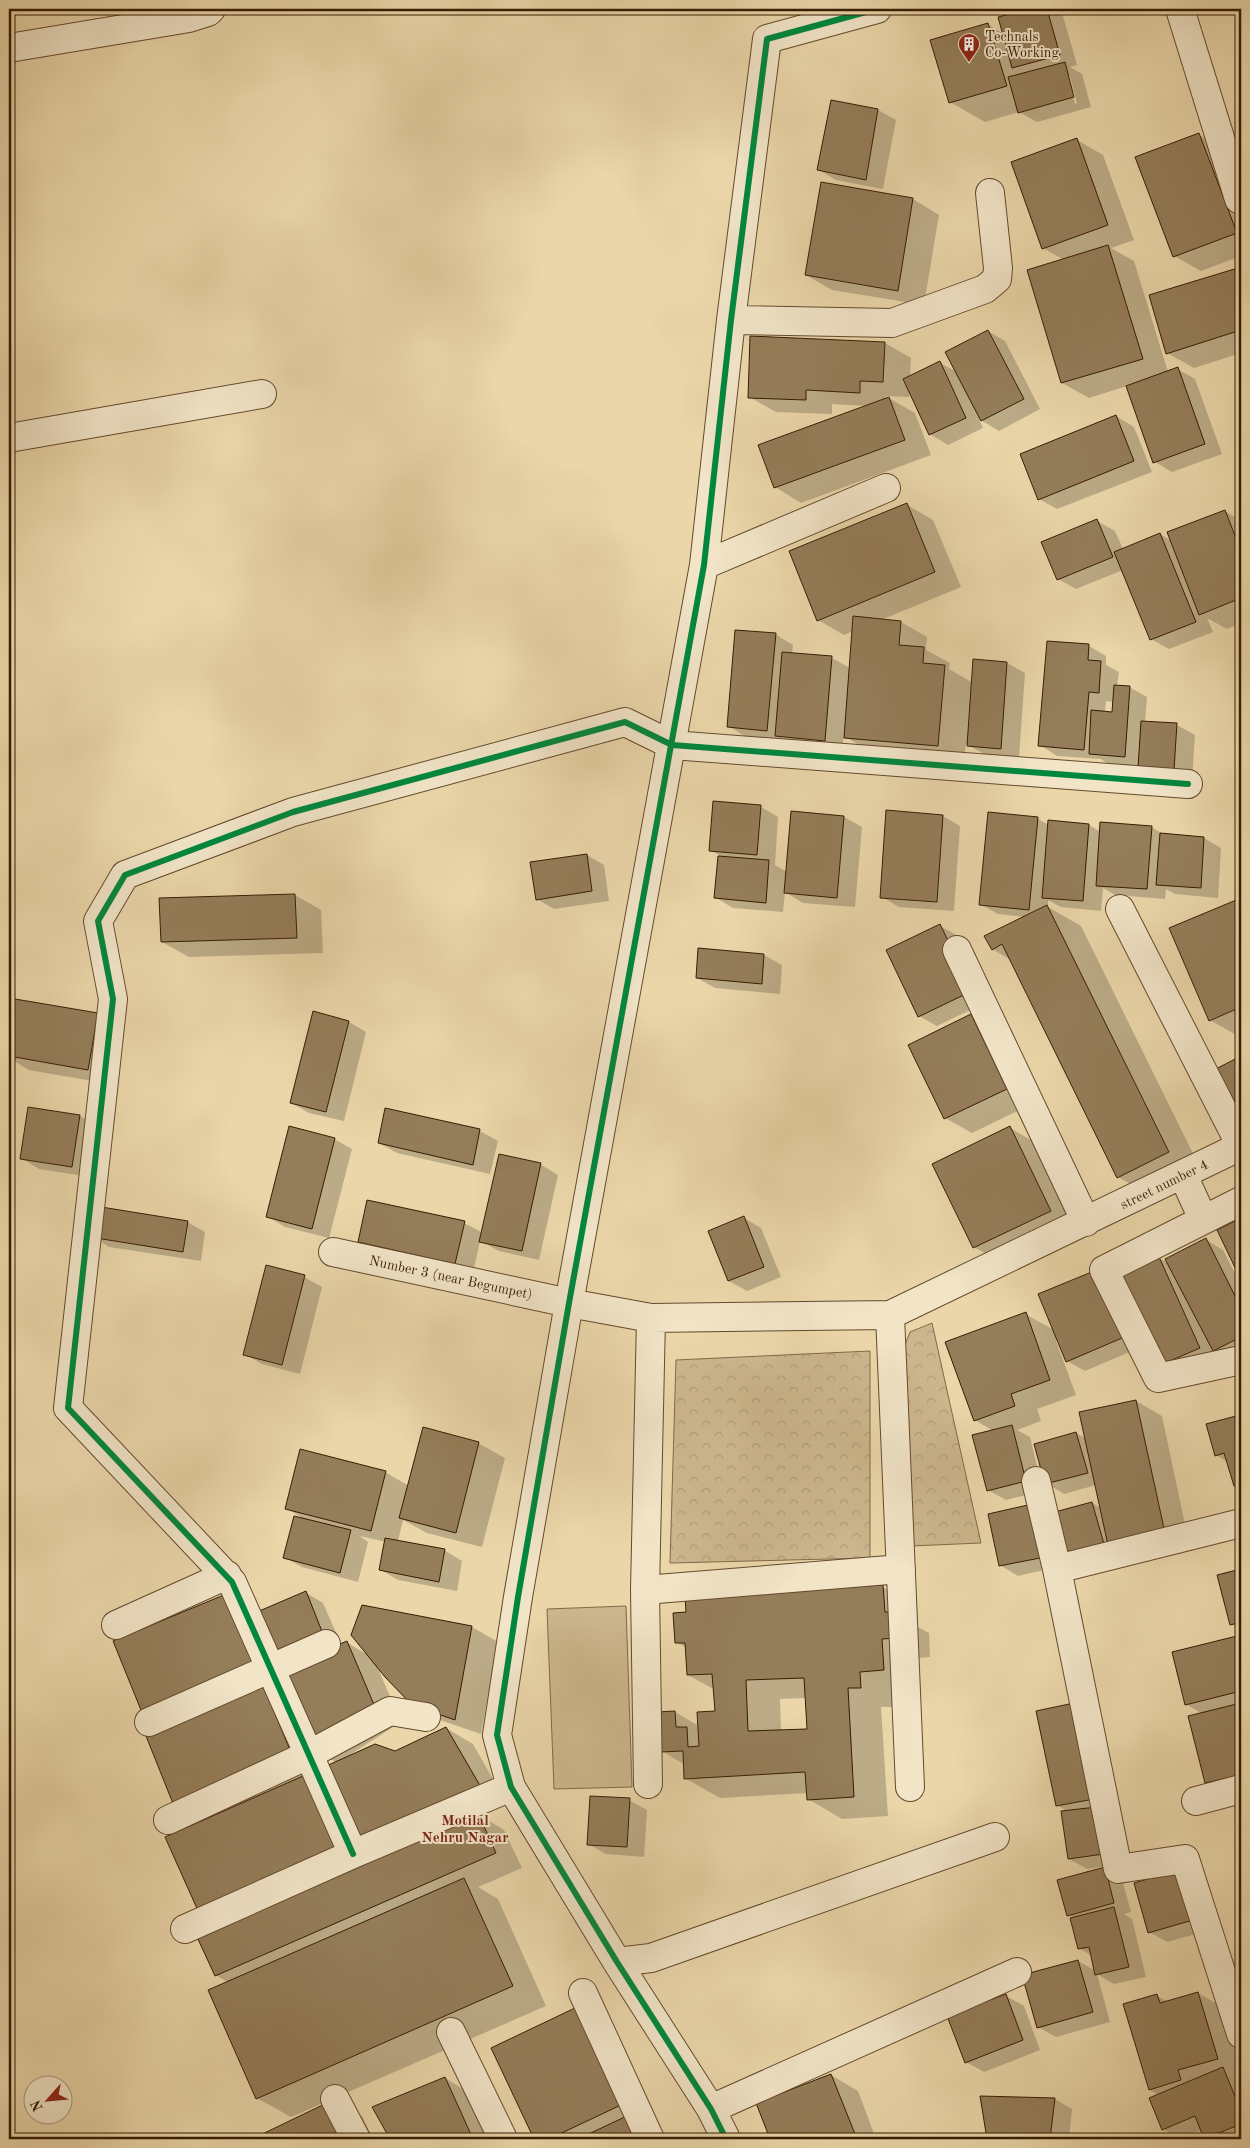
<svg xmlns="http://www.w3.org/2000/svg" width="1250" height="2148" viewBox="0 0 1250 2148" font-family="'Old Standard TT',serif">
<style>
.grass{fill:#ccb68d;stroke:#826948}
.park{fill:url(#park-crowns);stroke:#826948}
.shadow{fill:#0003;fill-rule:evenodd}
.building{fill:#947d59;stroke:#371c03;fill-rule:evenodd}
.lines{fill:none;stroke-linecap:round;stroke-linejoin:round}
.minor-casing{stroke:#644a2c;stroke-width:30}
.minor{stroke:#f1e4c7;stroke-width:28}
.cycleway-casing{stroke:#f1e4c7;stroke-width:9}
.cycleway{stroke:#00873e;stroke-width:6}
.labels{text-anchor:middle;stroke-width:4;stroke-linejoin:round;paint-order:stroke}
.poi-label{font-size:14px;fill:#371c03;stroke:#f1e4c7;text-anchor:start}
.street-label{font-size:14px;fill:#371c03;stroke:#f1e4c7}
.neighbourhood-label{font-size:15px;font-weight:bold;fill:#7a1f14;stroke:#f1e4c7}
</style>
<defs>
<pattern id="park-crowns" width="20" height="18" patternUnits="userSpaceOnUse" patternTransform="scale(1.25)"><rect width="20" height="18" fill="#ccb68d"/><path d="M2 6a3 3 0 1 1 6 0M12 15a3 3 0 1 1 6 0" fill="none" stroke="#b09c78"/></pattern>
</defs>
<rect width="100%" height="100%" fill="#ead6a9"/>
<filter id="stains"><feTurbulence type="fractalNoise" baseFrequency=".004" numOctaves="4"/><feColorMatrix values="0 0 0 0 .2 0 0 0 0 .09 0 0 0 0 .02 0 0 0 .5 -.17"/></filter>
<radialGradient id="worn" r=".72"><stop offset=".6" stop-color="#630" stop-opacity="0"/><stop offset="1" stop-color="#630" stop-opacity=".3"/></radialGradient>
<path class="grass" d="M626,1606L632,1787L554,1789L547,1609Z"/>
<path class="park" d="M932,1323L981,1543L911,1546L903,1350L910,1332Z
M870,1351V1558L670,1563L676,1360Z"/>
<path class="shadow" d="M1034,9H1051L1063,16L1077,65L1070,67L1082,74L1091,107L1037,122L1019,112L985,122L950,102L987,24L1004,34L1000,18ZM1067,76H1070L1077,103L1075,104Z
M832,101L878,110L896,120L883,189L836,180L819,170Z
M1199,135L1225,150L1241,193V256L1201,271L1174,256Z
M1077,140L1103,155L1134,240L1111,248L1134,261L1168,372L1177,369L1195,379L1222,454L1172,472L1155,462L1127,386L1089,398L1062,383L1064,260L1043,248Z
M913,199L939,215L924,305L832,290L806,275Z
M1240,268L1241,353L1194,368L1167,353Z
M988,331L1005,341L1040,409L999,431L979,419L983,428L948,445L930,434L910,390L909,397L885,396L915,413L931,455L801,503L775,487L867,406L832,404V414L776,412L749,397L885,343L911,358L910,377L940,363L957,372Z
M1116,416L1134,427L1152,472L1057,509L1039,499Z
M907,505L933,520L961,587L881,620L901,622L927,637L926,650L950,663L949,669L973,683L974,660L1007,663L1025,673L1019,758L986,755L966,744L964,760L871,752L844,736L842,750L784,740L746,737L729,726L775,634L793,645L792,654L832,658L850,668L853,631L844,635L818,620Z
M1225,511L1241,521V623L1227,629L1207,618L1213,632L1169,649L1151,639L1123,570L1076,589L1058,579L1097,521L1115,531L1123,549L1160,534L1172,541Z
M1089,646L1106,656V665L1119,672L1117,686L1129,687L1147,697L1145,722L1177,725L1195,735L1192,780L1139,766L1108,764L1101,759L1057,756L1040,745ZM1106,701L1114,702L1113,713L1105,712Z
M761,807L778,817L775,865L787,872L844,817L862,827L855,907L803,903L785,892L783,912L733,908L715,897L719,855L710,850Z
M943,816L960,826L954,911L899,907L882,897Z
M1038,819L1049,825V821L1089,825L1101,832L1151,827L1165,835L1204,838L1221,848L1218,898L1175,894L1166,889L1165,899L1115,895L1103,888L1101,911L1061,907L1048,900V907L1081,926L1202,1172L1152,1196L1118,1177L1011,960L992,949L1025,917L998,914L980,904Z
M587,855L604,865L609,901L554,909L537,899Z
M295,895L321,910L323,953L189,957L162,942Z
M1241,899V1033L1236,1035L1210,1020Z
M940,926L958,936L989,1001L937,1026L919,1016Z
M699,949L764,955L782,965L780,994L715,988L697,978Z
M9,1000L97,1015L124,1030L115,1085L29,1070L9,1058Z
M971,1016L997,1031L1032,1104L972,1133L945,1118Z
M349,1022L366,1032L344,1121L309,1113L291,1103Z
M1241,1057V1135L1212,1073Z
M386,1110L480,1131L498,1141L490,1174L397,1153L379,1143Z
M80,1116L97,1126L90,1177L39,1169L21,1158Z
M1010,1128L1036,1143L1077,1226L1000,1262L974,1247Z
M334,1139L352,1149L329,1238L285,1227L267,1216Z
M540,1164L558,1175L539,1260L499,1251L480,1241L473,1273L377,1251L359,1241L464,1223L483,1233Z
M744,1218L761,1228L781,1277L747,1291L729,1281L709,1232Z
M1241,1219V1277L1219,1230Z
M187,1222L205,1232L201,1261L109,1247L92,1236Z
M1206,1240L1223,1250L1241,1285V1355L1231,1361L1214,1350L1217,1358L1159,1365V1258L1170,1264Z
M1094,1272L1139,1348L1085,1371L1067,1361L1058,1340L1056,1341L1076,1395L1037,1409L1041,1421L1017,1430L1030,1437L1043,1491L1006,1500L988,1490L993,1431L975,1420L1025,1314L1054,1330Z
M304,1277L322,1287L300,1374L262,1364L245,1354Z
M1136,1401L1162,1416L1190,1548L1082,1565L1092,1503L1101,1508L1096,1485L1064,1494L1046,1483L1076,1433L1087,1439Z
M1236,1417L1241,1420V1488L1235,1485L1228,1462L1216,1455Z
M478,1443L505,1458L482,1547L427,1533L403,1520L398,1541L444,1550L462,1561L457,1591L398,1580L381,1570L386,1542L360,1536L368,1542L358,1582L302,1567L284,1557L304,1519L286,1508L385,1472L409,1486Z
M1028,1507L1057,1567L1018,1576L1000,1565Z
M1241,1570V1630L1231,1624L1218,1576Z
M883,1587L917,1606L918,1627L929,1633L930,1657L916,1658L895,1707H881L888,1816L842,1819L808,1799V1793L720,1798L685,1778V1765L662,1751L675,1712L699,1726L716,1712L715,1690L688,1675L687,1648L676,1642ZM806,1698L808,1730L781,1731L780,1699Z
M306,1593L323,1603L341,1644L346,1642L368,1655L472,1627L498,1642L481,1734L440,1720L413,1704L377,1666L401,1722L351,1754L395,1753L446,1728L473,1744L507,1804L481,1816L504,1830L522,1868L478,1887L498,1899L546,2006L291,2117L257,2098L229,1983L216,1975L203,1822L175,1805L259,1613ZM312,1748L337,1763L319,1772Z
M1237,1638L1241,1640V1796L1232,1798L1206,1783L1203,1714L1186,1704Z
M1073,1705L1121,1864L1087,1869L1069,1859L1068,1812L1057,1805Z
M629,1800L647,1810L644,1857L606,1854L588,1844Z
M1104,1869L1122,1879L1131,1912L1124,1914L1132,1919L1146,1977L1114,1984L1097,1974L1110,2022L1056,2037L1038,2027L1078,1961L1096,1971L1092,1956L1079,1948L1075,1918L1068,1915Z
M1178,1872L1210,1930L1167,1942L1149,1932Z
M1198,1993L1224,2008L1241,2066V2074L1236,2076L1241,2079V2139H1207L1202,2130L1181,2139L1163,2129L1159,2095L1150,2090L1157,1996L1168,2002Z
M1006,1996L1024,2006L1040,2050L984,2072L966,2062Z
M577,2008L659,2139H536L492,2048Z
M831,2075L858,2091L876,2139H771L757,2104Z
M445,2078L471,2094L492,2139H392L374,2108Z
M981,2097L1055,2099L1072,2109L1069,2139H989Z
M335,2101L362,2116L373,2139H255Z"/>
<path class="building" d="M1029,9H1047L1060,55L1012,68L998,17Z
M988,23L1007,86L949,103L930,40Z
M1065,62L1074,97L1018,113L1008,77Z
M831,100L878,109L866,180L817,170Z
M1199,133L1237,233L1173,257L1135,157Z
M1077,138L1108,225L1042,249L1011,162Z
M821,182L913,198L898,291L805,275Z
M1108,245L1143,359L1061,383L1027,270Z
M1241,267V330L1166,354L1149,295Z
M988,330L1024,399L981,421L945,352Z
M750,336L885,342L883,382L860,381V393L806,390V400L748,398Z
M940,361L966,418L929,435L903,379Z
M1178,367L1205,444L1153,463L1126,386Z
M889,397L905,440L774,488L758,445Z
M1116,415L1134,461L1038,500L1020,454Z
M907,503L935,572L817,621L789,551Z
M1225,510L1241,551V598L1199,615L1167,532Z
M1097,519L1113,557L1057,580L1041,542Z
M1160,533L1196,622L1150,640L1114,552Z
M853,616L901,621L899,645L924,647L923,663L945,665L938,746L844,738Z
M735,630L776,633L767,731L727,727Z
M1047,641L1089,644L1088,660L1101,661L1099,693L1089,692L1084,750L1038,746Z
M782,652L832,656L825,741L775,736Z
M973,659L1007,662L1001,749L967,746Z
M1114,685L1130,686L1125,757L1089,754L1091,710L1112,712Z
M1141,721L1177,723L1174,770L1138,768Z
M713,801L761,805L757,855L709,851Z
M886,810L943,815L937,902L880,898Z
M791,811L844,816L837,898L784,893Z
M988,812L1038,817L1029,910L979,905Z
M1048,820L1089,824L1083,901L1042,898Z
M1100,822L1152,826L1147,889L1096,886Z
M1160,833L1204,837L1201,888L1156,885Z
M587,854L592,891L536,900L530,862Z
M718,856L769,860L766,903L714,898Z
M295,894L297,938L161,942L159,898Z
M1241,898V1007L1209,1021L1169,928Z
M1047,905L1169,1152L1117,1178L1002,944L992,950L984,936Z
M940,924L972,991L918,1017L886,950Z
M698,948L764,954L762,984L696,978Z
M9,998L98,1013L88,1070L9,1056Z
M313,1011L349,1021L326,1112L290,1103Z
M971,1014L1007,1089L944,1119L908,1045Z
M1241,1056V1097L1227,1104L1210,1072Z
M28,1107L80,1115L72,1167L20,1159Z
M385,1108L480,1129L473,1165L378,1143Z
M289,1126L335,1138L312,1229L266,1217Z
M1010,1126L1051,1211L973,1248L932,1164Z
M499,1154L541,1163L522,1251L479,1242Z
M367,1200L465,1221L455,1264L358,1242Z
M95,1206L188,1221L183,1252L90,1237Z
M744,1216L764,1267L728,1281L708,1231Z
M1241,1218V1280L1217,1230Z
M1206,1238L1241,1308V1337L1213,1351L1165,1259Z
M1159,1257L1200,1348L1158,1366L1117,1275Z
M266,1265L305,1275L282,1365L243,1355Z
M1094,1271L1122,1338L1066,1362L1038,1294Z
M1026,1312L1050,1380L1011,1394L1015,1406L974,1421L945,1342Z
M1136,1400L1165,1533L1108,1545L1079,1412Z
M1236,1416L1239,1423H1241V1484L1234,1486L1224,1453L1215,1456L1206,1424Z
M1012,1425L1026,1481L987,1491L972,1435Z
M423,1427L479,1442L456,1533L399,1518Z
M1076,1432L1088,1473L1045,1484L1034,1444Z
M300,1449L386,1471L371,1531L285,1509Z
M1092,1502L1104,1544L1063,1556L1051,1513Z
M1028,1505L1040,1558L999,1566L988,1514Z
M294,1516L351,1530L340,1573L283,1558Z
M385,1538L445,1549L439,1582L379,1570Z
M1241,1569V1622L1230,1625L1217,1575Z
M883,1585L885,1612H895L897,1638L882,1639L884,1670L860,1672L861,1688H848L854,1797L807,1800L805,1772L684,1779L683,1751L660,1752L658,1712L675,1711L676,1727H687L688,1747L699,1746L697,1712L715,1711L712,1674L687,1675L685,1643H675L673,1613L686,1612L685,1596ZM804,1678L807,1729L748,1731L746,1680Z
M306,1591L325,1639L277,1659L257,1612Z
M231,1592L259,1662L143,1715L113,1641Z
M362,1605L472,1626L455,1720L412,1705L385,1677L351,1635Z
M1237,1636L1241,1652V1691L1185,1705L1172,1652Z
M347,1641L375,1707L311,1749L277,1671Z
M263,1685L293,1757L174,1806L146,1736Z
M1074,1703L1094,1799L1056,1806L1036,1711Z
M1241,1703V1775L1205,1783L1188,1716Z
M446,1727L482,1789L362,1846L324,1767L375,1744L395,1751Z
M312,1772L345,1848L199,1913L165,1837Z
M590,1796L630,1798L627,1847L587,1845Z
M1097,1807L1104,1854L1068,1859L1061,1811Z
M478,1813L496,1853L215,1976L197,1937Z
M1105,1867L1114,1903L1067,1916L1057,1880Z
M1178,1870L1193,1920L1148,1933L1134,1883Z
M464,1878L513,1986L256,2099L208,1990Z
M1114,1907L1129,1967L1095,1975L1089,1947L1078,1949L1070,1918Z
M1078,1960L1093,2012L1037,2028L1022,1975Z
M1198,1992L1218,2059L1178,2070L1181,2080L1149,2090L1123,2004L1157,1994L1160,2003Z
M1006,1994L1023,2040L965,2063L947,2016Z
M577,2007L623,2104L549,2139H534L491,2048Z
M1223,2067L1241,2111V2124L1204,2139L1195,2116L1162,2130L1149,2098Z
M831,2074L857,2139H770L756,2103Z
M445,2077L473,2139H390L372,2107Z
M980,2096L1055,2098L1050,2139H987Z
M335,2099L354,2139H252Z
M629,2115L641,2139H578Z"/>
<g class="lines">
<g class="minor-casing">
<path id="minor" d="M1180,9L1239,199
M9,48L189,18L208,12L211,9
M731,320L892,323L985,289L997,279L998,268L990,193
M9,438L262,394
M704,565L886,488
M1120,909L1241,1146
M957,950L1086,1222
M1183,1175L1203,1219
M1241,1201L1104,1270L1158,1378L1241,1360
M333,1252L569,1303L651,1318L890,1315L910,1787
M890,1315L1241,1146
M1036,1481L1057,1569L1118,1869L1185,1859L1241,2034
M1057,1569L1241,1523
M645,1590L901,1569
M116,1625L227,1575
M149,1722L326,1644
M648,1784L645,1590L651,1318
M1196,1801L1241,1789
M168,1820L308,1755L390,1711L426,1717
M353,1854L232,1582L68,1408L113,999L98,921L125,875L293,812L625,722L672,745L1188,784
M185,1929L353,1854L511,1787
M617,1962L651,1958L995,1837
M583,1993L650,2139
M451,2032L503,2139
M335,2099L356,2139
M711,2109L1017,1972
M726,2139L711,2109L617,1962L511,1787L497,1735L518,1597L569,1303L704,565L731,320L767,39L877,9"/>
</g>
<use href="#minor" class="minor"/>
<g class="cycleway-casing">
<path id="cycleway" d="M353,1854L232,1582L68,1408L113,999L98,921L125,875L293,812L625,722L672,745L1188,784
M726,2139L711,2109L617,1962L511,1787L497,1735L518,1597L569,1303L704,565L731,320L767,39L877,9"/>
</g>
<use href="#cycleway" class="cycleway"/>
</g>
<defs>
<g id="building-pin" transform="scale(1.125)"><path d="M0 17L-7.5 6A9.5 9.5 0 1 1 7.5 6Z" fill="#8f2418" stroke="#f1e4c7"/><path d="M-4-6H4V6H1V3H-1V6H-4ZM-2.5-4.3h1.7v1.8h-1.7ZM.8-4.3h1.7v1.8H.8ZM-2.5-1h1.7V.8h-1.7ZM.8-1h1.7V.8H.8Z" fill="#fff"/></g>
</defs>
<g fill-rule="evenodd">
<use href="#building-pin" x="969" y="44"/>
</g>
<g class="labels">
<g class="poi-label">
<text x="985" y="41">Technals<tspan x="985" dy="16">Co-Working</tspan></text>
</g>
<g class="street-label">
<text transform="translate(1164 1184) rotate(-26)" y="5">street number 4</text>
<text transform="translate(451 1277) rotate(12)" y="5">Number 3 (near Begumpet)</text>
</g>
<g class="neighbourhood-label">
<text x="465" y="1825">Motilal<tspan x="465" dy="17">Nehru Nagar</tspan></text>
</g>
</g>
<rect width="1250" height="2148" fill="none" stroke="#ead6a9" stroke-width="30"/>
<rect x="10" y="10" width="1230" height="2128" fill="none" stroke="#371c03" stroke-width="2.5"/>
<rect x="15" y="15" width="1220" height="2118" fill="none" stroke="#371c03"/>
<g transform="translate(48 2100) rotate(243)"><circle r="24" fill="#f1e4c7" stroke="#a79479"/>
<path d="M0-4L9 19L0 12L-9 19Z" fill="#8f2418"/>
<text y="-8" font-size="14" font-weight="bold" text-anchor="middle" fill="#371c03">N</text>
</g>
<rect width="100%" height="100%" filter="url(#stains)"/>
<rect width="100%" height="100%" fill="url(#worn)"/>
</svg>
